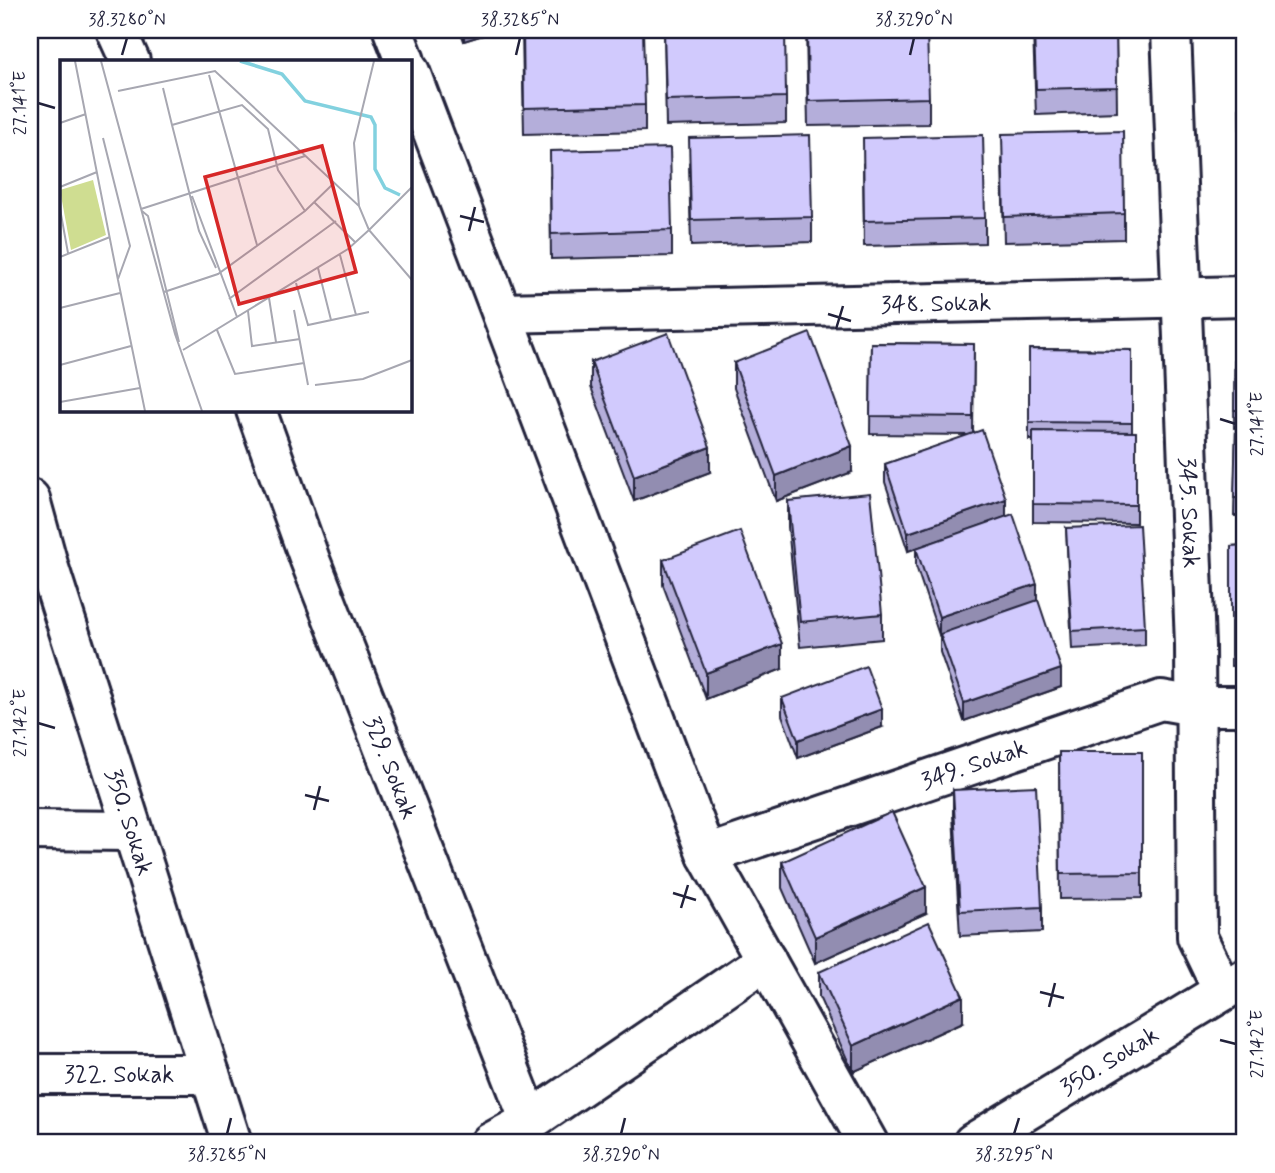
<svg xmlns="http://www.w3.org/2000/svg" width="1275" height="1173" viewBox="0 0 1275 1173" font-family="Mynerve,sans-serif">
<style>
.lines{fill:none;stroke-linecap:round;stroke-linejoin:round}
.minor-casing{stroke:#22223b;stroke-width:44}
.minor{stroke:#fff;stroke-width:38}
.wall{fill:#b4aeda;stroke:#22223b;stroke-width:2}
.shaded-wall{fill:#928db1;stroke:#22223b;stroke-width:2}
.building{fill:#d1cafd;stroke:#22223b;stroke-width:2}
.ticks{fill:none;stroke:#22223b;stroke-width:2.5}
.labels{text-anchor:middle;stroke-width:7;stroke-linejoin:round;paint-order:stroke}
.street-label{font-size:24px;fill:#22223b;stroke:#fff}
.inset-river{fill:none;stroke:#82d1df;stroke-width:3.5}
.inset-road{fill:none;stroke:#a7a7b1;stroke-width:2}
.view{fill:#d62828;fill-opacity:0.15;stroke:#d62828;stroke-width:3.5}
.inset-edge{fill:none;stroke:#22223b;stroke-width:3.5}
.neatline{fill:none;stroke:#22223b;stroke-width:2.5}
.ticks-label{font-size:18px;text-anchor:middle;fill:#22223b}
</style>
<rect width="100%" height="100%" fill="#fff"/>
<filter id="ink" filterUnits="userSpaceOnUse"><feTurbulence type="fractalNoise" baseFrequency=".0143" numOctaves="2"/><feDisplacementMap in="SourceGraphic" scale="14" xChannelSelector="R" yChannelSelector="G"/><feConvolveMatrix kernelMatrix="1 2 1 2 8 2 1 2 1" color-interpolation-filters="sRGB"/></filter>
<g filter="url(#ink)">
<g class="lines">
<g class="minor-casing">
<g id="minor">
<path d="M116,30L130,61"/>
<path d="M393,30L405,61"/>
<path id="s1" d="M1171,30L1195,645L1197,937L1223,991"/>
<path d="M410,72L707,855L868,1143"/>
<path id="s2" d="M502,313L1245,296"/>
<path id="s3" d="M256,410L310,560L530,1121"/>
<path id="s4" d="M30,499L49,568L232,1143"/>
<path d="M30,830L132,831"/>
<path id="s5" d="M707,855L1161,700L1195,706H1245"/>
<path id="s6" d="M30,1074H210"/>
<path d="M490,1143L530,1121L766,960"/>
<path id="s7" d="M973,1143L1243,979"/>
</g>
</g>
<use href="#minor" class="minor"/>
</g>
<path class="wall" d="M460,30H499L464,41Z
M522,30L645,105V131L524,134Z
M664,30L786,97V123L666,126Z
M806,30L929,98V124L808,126Z
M1033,30H1116L1117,112L1036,115Z
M1239,62H1245V146H1240Z
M1239,154H1245V237H1241Z
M1002,160L1124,213V239L1004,242Z
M689,163L812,217V242L691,246Z
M863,164L985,218V243L864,246Z
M550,177L672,230V256L551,259Z
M1235,337L1245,338V516H1234L1236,428H1234Z
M871,343L974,344L973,434L1037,601L1061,687L964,721L940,652V634L939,635L916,566V548L908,551L885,482V464L970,435L870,434Z
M1029,349L1132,350V432H1136V523L1033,522V440H1029Z
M591,362L710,472L634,501L591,387Z
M734,363L852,472L776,501L734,388Z
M788,501L882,614V639L800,647L788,527Z
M1066,528L1145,627V645L1072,649Z
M1245,545V666H1231V546Z
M663,560L782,669L706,699L663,585Z
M782,698L882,727L798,758L782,715Z
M1059,752H1142V898L1060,899Z
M953,790L1042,907V932L960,936L953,815Z
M782,862L926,913L815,963L782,888Z
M819,972L963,1022L853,1072L819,997Z"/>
<path class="shaded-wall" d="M464,30H499L464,41Z
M852,446V472L776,501V476Z
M710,447V472L634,501V476Z
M1006,499V517L908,551V533Z
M1037,584V602L939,635V617Z
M782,644V669L706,699V673Z
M1061,669V687L964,721V703Z
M882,709V727L798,758V740Z
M926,887V913L815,963V937Z
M963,996V1022L853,1072V1046Z"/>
<path class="building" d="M523,30H643L645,105L524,108Z
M664,30H785L786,97L666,100Z
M807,30H927L929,98L808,101Z
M1034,30H1116L1117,87L1036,89Z
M1239,62H1245V128H1240Z
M1123,131L1124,213L1004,217L1002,134Z
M810,135L812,217L691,220L689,138Z
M983,135L985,218L864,221L863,138Z
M670,148L672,230L551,234L550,151Z
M1239,154H1245V219H1241Z
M668,333L710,447L634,476L591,362Z
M810,333L852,446L776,476L734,363Z
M1235,337L1245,338V410H1234Z
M871,343L974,344L973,417L870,416Z
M1029,349L1132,350V423L1029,422Z
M1236,426H1245V498H1234Z
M982,430L1006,499L908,533L885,464Z
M1033,431L1136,432V505L1033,504Z
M870,493L882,614L800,622L788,501Z
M1013,514L1037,584L939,617L916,548Z
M1139,525L1145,627L1072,631L1066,528Z
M740,531L782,644L706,673L663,560Z
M1245,545V648H1231V546Z
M1038,600L1061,669L964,703L940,634Z
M866,666L882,709L798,740L782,698Z
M1059,752H1142V873L1060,874Z
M1036,786L1042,907L960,911L953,790Z
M892,812L926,887L815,937L782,862Z
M929,922L963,996L853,1046L819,972Z"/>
</g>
<path class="ticks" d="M122,55L127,38M516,55L520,38M910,55L914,38M38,103L55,108M460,216L484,222M469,231L475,207M828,314L851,321M836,329L843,306M1220,419L1236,424M38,723L55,728M305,795L329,801M314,810L320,786M673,893L696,900M681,908L688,885M1040,992L1064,998M1049,1007L1055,983M1220,1040L1236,1044M227,1134L231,1118M621,1134L625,1118M1014,1134L1019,1118"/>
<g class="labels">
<g class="street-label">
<text dy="8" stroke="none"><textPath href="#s2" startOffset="434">348. Sokak</textPath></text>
<text dy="8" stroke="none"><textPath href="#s1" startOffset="483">345. Sokak</textPath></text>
<text dy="8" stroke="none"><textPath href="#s5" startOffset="282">349. Sokak</textPath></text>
<text dy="8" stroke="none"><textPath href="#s3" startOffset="382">329. Sokak</textPath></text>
<text dy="8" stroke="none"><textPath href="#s4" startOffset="338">350. Sokak</textPath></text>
<text dy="8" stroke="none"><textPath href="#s7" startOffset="159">350. Sokak</textPath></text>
<text dy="8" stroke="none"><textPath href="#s6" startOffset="89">322. Sokak</textPath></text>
</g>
</g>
<g transform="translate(60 60)">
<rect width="352" height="352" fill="#fff"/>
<path d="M33,120L46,175L11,190L0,130Z" fill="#cfdd91"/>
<path class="inset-river" d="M180,1L222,14L245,41L311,57L315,65V109L325,128L340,135"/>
<path class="inset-road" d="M15,1L58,220M41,1L115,274L142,351M149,15L197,185M103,28L112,65M58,31L155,11L299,146L309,170L288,189L123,290M0,63L26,54M43,78L70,186L58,219M0,127L37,112M352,127L309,170L352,220M132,136L177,257M254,142L295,182M299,146L294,83L314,1M0,149L8,193M81,149L245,96M82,151L88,156L119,282M280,195L296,255M0,197L50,177M156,208L139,171L112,65L182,45L208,69L218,110L245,151M258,208L271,260M58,220L85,351M236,223L248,265L309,252M104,232L158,214L245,151L274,123M209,238L216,282M169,239L276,161M0,248L60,233M234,250L248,325M188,251L192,286L240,279M157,270L175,314L244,303M352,270V292M0,305L71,286M255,325L303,319L352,300M0,342L80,328"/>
<path class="view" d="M262,86L296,212L179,244L145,117Z"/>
<rect width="352" height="352" class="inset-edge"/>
</g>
<rect width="1275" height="1173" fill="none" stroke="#fff" stroke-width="77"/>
<rect x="38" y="38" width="1198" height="1096" class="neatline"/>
<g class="ticks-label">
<text x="127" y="25">38.3280°N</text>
<text x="520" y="25">38.3285°N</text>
<text x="914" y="25">38.3290°N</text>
<text transform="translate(19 103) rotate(-90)" y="6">27.141°E</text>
<text transform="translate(1256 424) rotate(-90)" y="6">27.141°E</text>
<text transform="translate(19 723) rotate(-90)" y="6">27.142°E</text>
<text transform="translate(1256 1044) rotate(-90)" y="6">27.142°E</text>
<text x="227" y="1160">38.3285°N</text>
<text x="621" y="1160">38.3290°N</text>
<text x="1014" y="1160">38.3295°N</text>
</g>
</svg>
